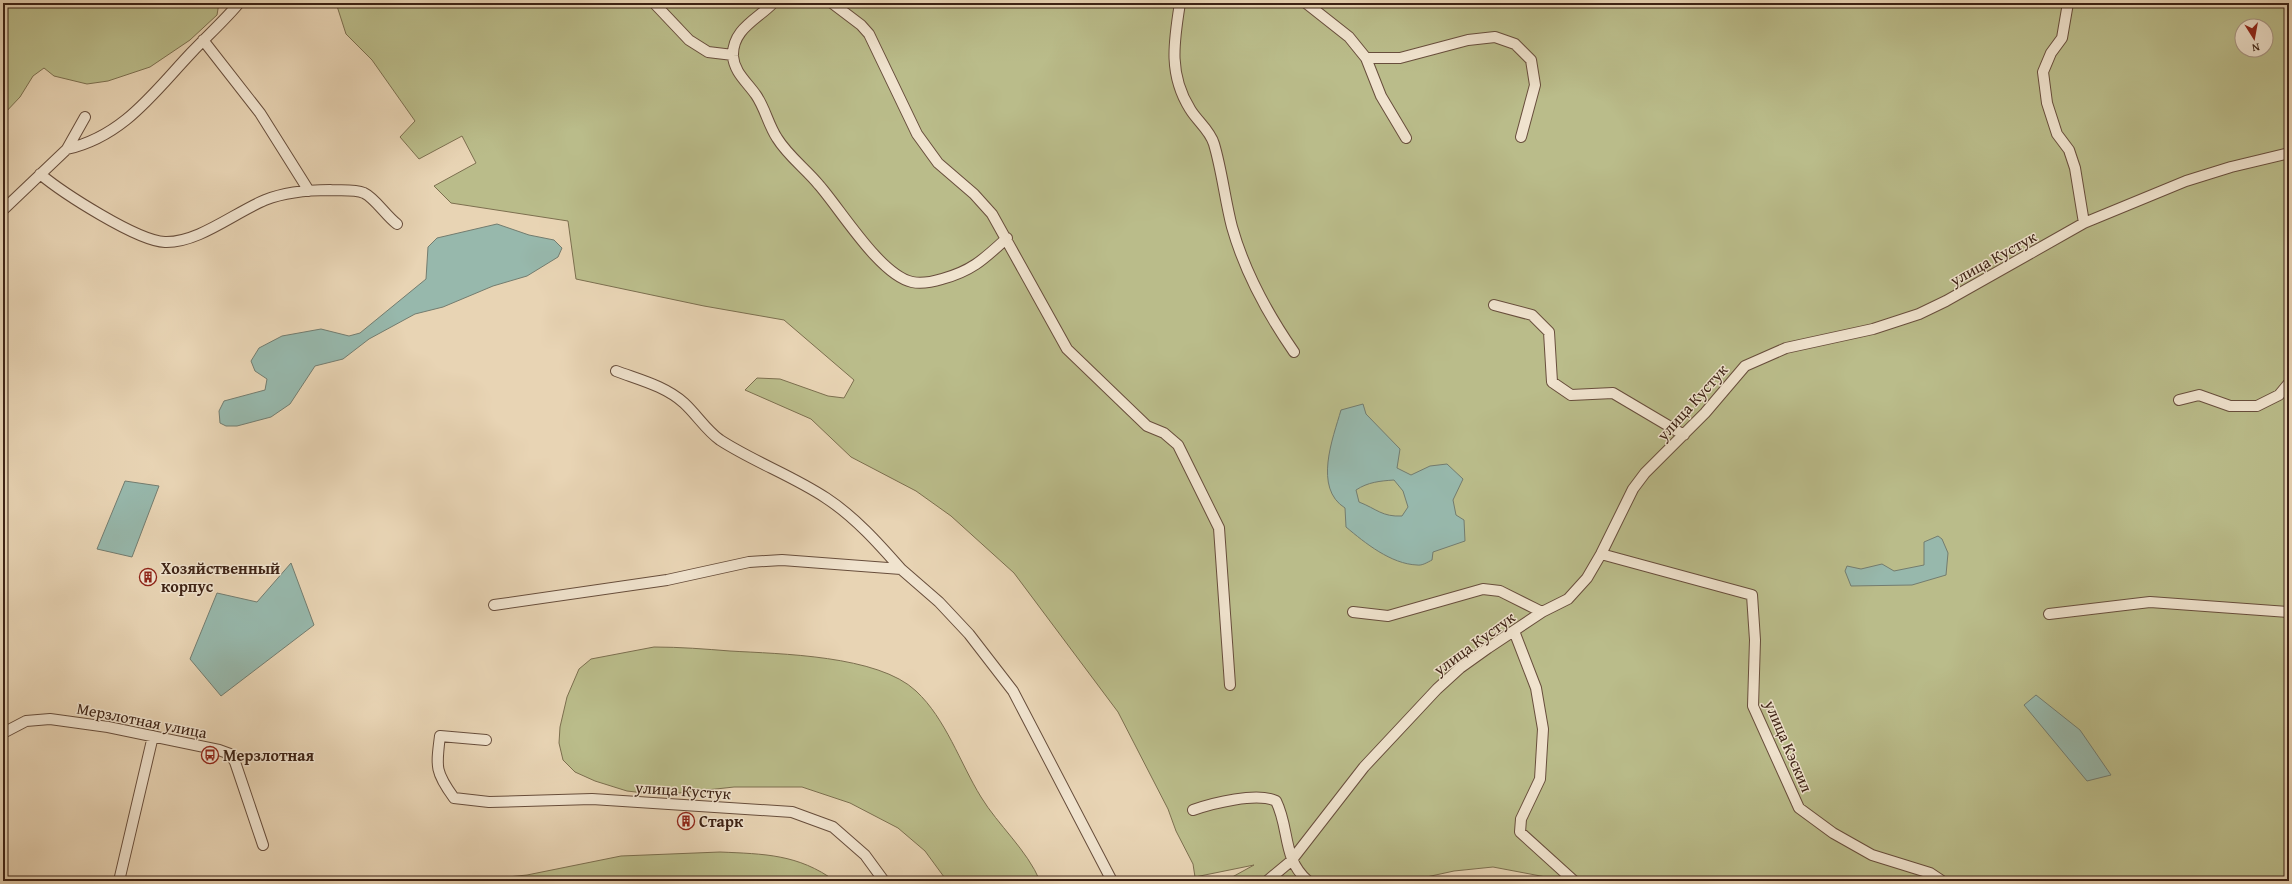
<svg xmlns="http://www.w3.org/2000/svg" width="2292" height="884" viewBox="0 0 2292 884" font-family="'Gentium Book Plus',serif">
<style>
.green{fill:#babc8a;stroke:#7c6f4f;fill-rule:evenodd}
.water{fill:#97b8ac;stroke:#737c6f;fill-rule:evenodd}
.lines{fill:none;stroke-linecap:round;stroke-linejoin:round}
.minor-casing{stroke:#684e3c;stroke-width:12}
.minor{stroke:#f0e3ce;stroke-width:10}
.labels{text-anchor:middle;stroke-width:3;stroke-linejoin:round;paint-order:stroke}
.street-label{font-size:16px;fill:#3d2214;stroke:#f0e3ce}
.poi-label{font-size:16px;font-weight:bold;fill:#3d2214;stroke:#f0e3ce;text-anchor:start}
</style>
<rect width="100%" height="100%" fill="#e8d4b4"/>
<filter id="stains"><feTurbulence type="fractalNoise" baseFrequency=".005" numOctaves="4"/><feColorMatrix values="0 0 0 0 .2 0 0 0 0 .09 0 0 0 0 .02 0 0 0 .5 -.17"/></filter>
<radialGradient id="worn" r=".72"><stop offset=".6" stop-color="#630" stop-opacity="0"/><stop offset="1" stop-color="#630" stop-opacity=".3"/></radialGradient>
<path class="green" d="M3,3H219L217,15L190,40L150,67L108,81L87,84L54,76L44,68L33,76L20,97L3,115Z
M336,3H2289V881H1567L1493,867L1454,871L1408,881H1225L1254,865L1195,877L1193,864L1176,831L1168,809L1118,712L1014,573L951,516L916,491L851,457L811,419L745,390L757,378L780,379L828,396L844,398L854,380L784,320L704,306L576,279L568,221L451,203L434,186L476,163L462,136L419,159L400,137L415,121L372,60L346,34ZM2242,26H2266V50H2242Z
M654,647C680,647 705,649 730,651C780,654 878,655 916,691C946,719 960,763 981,797C998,825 1027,850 1040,881H947L925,851L898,828L850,803L802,787H734L661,795L627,791L595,781L575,772L563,760L559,743L560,727L567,697L579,669L591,659Z
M720,852C764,854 798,854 835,881H468L527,875L621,856Z"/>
<path class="water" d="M497,224L529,235L554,240L562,248L558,257L527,276L493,286L443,307L415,314L369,339L343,359L315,366L290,404L271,417L237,426H226L220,423L219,411L224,401L265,390L267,379L255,371L251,361L259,348L282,336L321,329L349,336L360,333L426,279L428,247L437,238Z
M1363,404L1366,414L1400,449L1397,468L1411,475L1430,466L1447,464L1463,479L1453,500L1456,515L1464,520L1465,541L1433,552L1432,560C1428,562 1422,566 1417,565C1391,564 1365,543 1346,527L1345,508C1313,488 1333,438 1341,410ZM1394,480L1403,491L1408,507L1402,516C1382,517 1377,509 1359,502L1356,490C1368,482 1380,481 1394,480Z
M125,481L159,486L132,557L97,549Z
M1938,536L1942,539L1948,553L1946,575L1912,585L1851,586L1845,571L1847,566L1861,569L1882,564L1894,571L1924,565V542Z
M291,563L314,625L221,696L190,659L217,593L257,602Z
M2036,695L2080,730L2111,775L2087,781L2024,705Z"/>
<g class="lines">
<g class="minor-casing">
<path id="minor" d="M654,3L689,40L708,52L733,55
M773,3C758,19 732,29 733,56C734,72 747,82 756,95C765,108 768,124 777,138C788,156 806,169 819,185C841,210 880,275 912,282C922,284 932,282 942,279C972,271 984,259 1007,238
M832,3L861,25L869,34L917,134L938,163L974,194L992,214L1067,349L1147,426L1164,433L1178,445L1219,528L1230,685
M1180,3C1174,41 1168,74 1190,109C1197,121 1210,130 1214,144C1222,171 1225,200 1232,227C1245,273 1267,313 1294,352
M1306,3L1349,37L1366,58L1381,96L1406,138
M2068,3L2062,38L2051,53L2043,72L2047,103L2057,134L2069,150L2075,168L2084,223
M203,40L260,113L309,191
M1366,58H1400L1468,40L1495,37L1515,44L1531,60L1535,85L1521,137
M67,149C124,136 154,92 192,52C207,36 225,20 239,3
M40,174C63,193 137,241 165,242C198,243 234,213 265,200C285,192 309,190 330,190C341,191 354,189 364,193C375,198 386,216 397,224
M3,210L67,149L85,117
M1494,305L1532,315L1549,332L1552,382L1571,395L1613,393L1684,435
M616,371C640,380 665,386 684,403C697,415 706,430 720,440C754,462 793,476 826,498C855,517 879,544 901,569
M2179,400L2199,395L2230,406H2257L2279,395L2289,383
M1601,554L1752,595L1755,640L1753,706L1799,808L1833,833L1872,855L1930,873L1942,881
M494,605L667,580L749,562L782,560L901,569L939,602L969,634L1013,691L1112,881
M1353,612L1388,616L1483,589L1500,591L1542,612
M2049,614L2150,602L2289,612
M1514,631L1536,688L1543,729L1540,779L1521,819L1520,832L1574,881
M3,733L26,721L50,719L108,727L219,750L230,754L235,762L263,845
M486,740L440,736C436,767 435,772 454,798L489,802L592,799L792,812L833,827L865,855L884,881
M1193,810C1213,803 1257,792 1276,801C1290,829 1282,859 1308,881
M119,881L153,736
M1267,881L1291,861L1364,767L1437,689L1460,668L1488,648L1542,612L1568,599L1587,578L1601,554L1633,489L1645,473L1705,413L1745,366L1786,348L1873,329L1919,314L1946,301L2084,223L2186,181L2231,167L2289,153"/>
</g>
<use href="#minor" class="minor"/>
</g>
<defs>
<g id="building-ring" transform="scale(0.9)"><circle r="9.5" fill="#f0e3ce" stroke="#8f2418" stroke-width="1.5"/><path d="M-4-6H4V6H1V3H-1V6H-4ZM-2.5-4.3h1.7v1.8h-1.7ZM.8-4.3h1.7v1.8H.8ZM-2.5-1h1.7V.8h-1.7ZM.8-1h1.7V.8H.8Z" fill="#8f2418"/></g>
<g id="bus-ring" transform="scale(0.9)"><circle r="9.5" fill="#f0e3ce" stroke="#8f2418" stroke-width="1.5"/><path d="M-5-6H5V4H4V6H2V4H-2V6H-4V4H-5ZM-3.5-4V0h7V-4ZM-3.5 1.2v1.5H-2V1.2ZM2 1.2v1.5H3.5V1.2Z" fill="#8f2418"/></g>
</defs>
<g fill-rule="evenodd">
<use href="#building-ring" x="148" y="577"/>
<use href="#bus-ring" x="210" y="755"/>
<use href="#building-ring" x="686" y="821"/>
</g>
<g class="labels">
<g class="street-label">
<text transform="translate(1993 258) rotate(-29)" y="6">улица Кустук</text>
<text transform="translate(1692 402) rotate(-48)" y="6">улица Кустук</text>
<text transform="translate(1474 643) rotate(-36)" y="6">улица Кустук</text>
<text transform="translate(142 720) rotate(11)" y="6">Мерзлотная улица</text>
<text transform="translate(1789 746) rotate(67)" y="6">улица Кэскил</text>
<text transform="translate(683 790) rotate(4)" y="6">улица Кустук</text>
</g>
<g class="poi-label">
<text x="161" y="574">Хозяйственный<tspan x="161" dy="18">корпус</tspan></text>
<text x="223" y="761">Мерзлотная</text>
<text x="699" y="827">Старк</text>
</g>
</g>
<rect width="2292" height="884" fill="none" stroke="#e8d4b4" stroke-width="16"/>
<rect x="4" y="4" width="2284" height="876" fill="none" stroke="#3d2214" stroke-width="2"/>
<rect x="8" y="8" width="2276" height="868" fill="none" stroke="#3d2214"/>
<g transform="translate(2254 38) rotate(169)"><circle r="19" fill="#f0e3ce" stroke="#a89684"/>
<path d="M0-3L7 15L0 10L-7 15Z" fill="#8f2418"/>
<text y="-6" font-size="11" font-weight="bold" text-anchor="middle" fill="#3d2214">N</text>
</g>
<rect width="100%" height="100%" filter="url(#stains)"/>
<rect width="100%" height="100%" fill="url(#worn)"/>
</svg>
